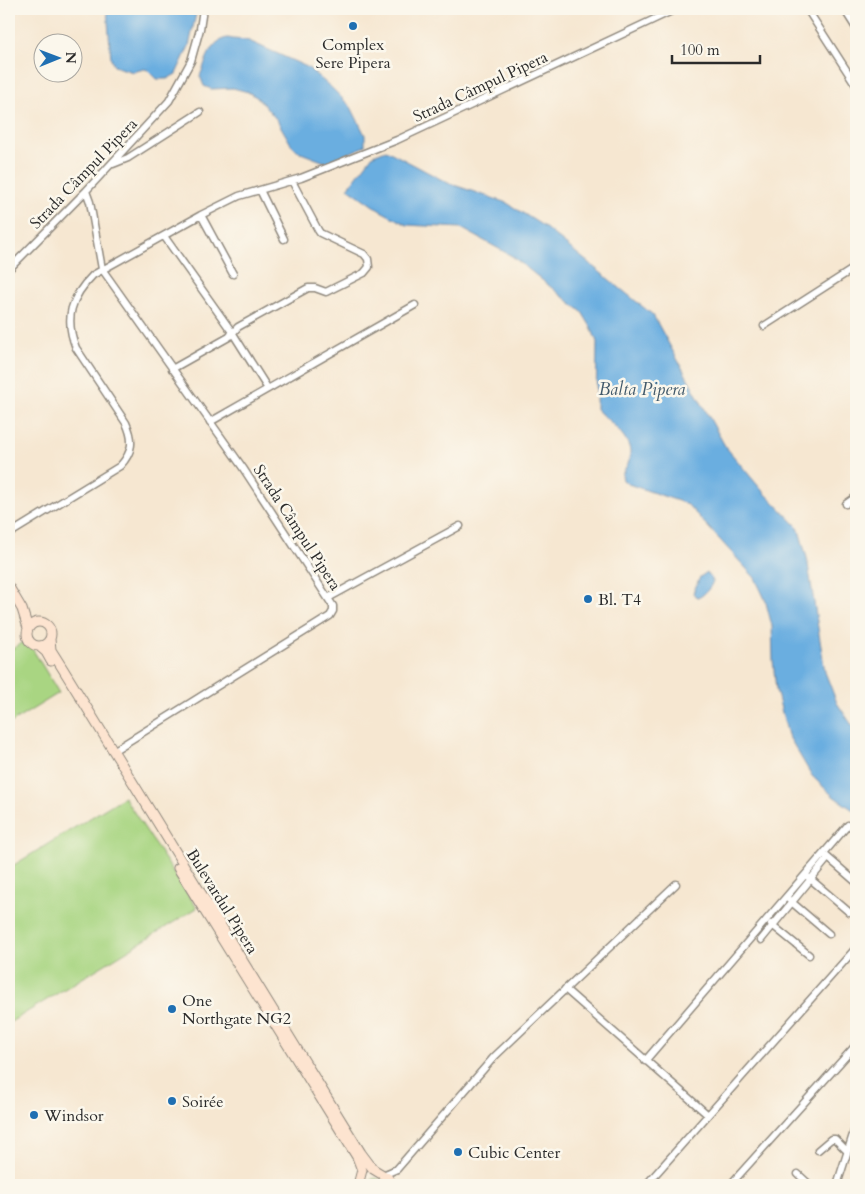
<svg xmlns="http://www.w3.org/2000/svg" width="865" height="1194" viewBox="0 0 865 1194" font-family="Cardo,serif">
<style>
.green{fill:#a9d582;stroke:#6a8056}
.water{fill:#6baee0;stroke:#4b6c86}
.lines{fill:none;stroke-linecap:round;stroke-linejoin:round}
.minor-casing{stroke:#90897e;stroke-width:9}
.secondary-casing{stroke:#90897e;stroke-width:11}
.minor{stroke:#fff;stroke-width:6}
.secondary{stroke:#fde4d0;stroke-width:9}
.poi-dot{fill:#1f6fb2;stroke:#fbf7ec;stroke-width:2}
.labels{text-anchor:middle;stroke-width:5;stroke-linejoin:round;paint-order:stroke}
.poi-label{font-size:16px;fill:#2b2b2b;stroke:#fbf7ec;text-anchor:start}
.street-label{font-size:16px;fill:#2b2b2b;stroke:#fbf7ec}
.water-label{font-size:18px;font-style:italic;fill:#41596a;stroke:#fbf7ec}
</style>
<rect width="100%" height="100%" fill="#fbf7ec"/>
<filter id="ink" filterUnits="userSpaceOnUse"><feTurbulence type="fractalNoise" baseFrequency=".02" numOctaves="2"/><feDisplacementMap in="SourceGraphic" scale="10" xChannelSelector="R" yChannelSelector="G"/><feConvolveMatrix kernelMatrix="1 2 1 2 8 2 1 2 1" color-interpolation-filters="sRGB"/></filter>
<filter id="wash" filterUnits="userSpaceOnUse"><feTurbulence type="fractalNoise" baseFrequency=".0096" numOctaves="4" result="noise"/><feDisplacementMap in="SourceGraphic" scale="20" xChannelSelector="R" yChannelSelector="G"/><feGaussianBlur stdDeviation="1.12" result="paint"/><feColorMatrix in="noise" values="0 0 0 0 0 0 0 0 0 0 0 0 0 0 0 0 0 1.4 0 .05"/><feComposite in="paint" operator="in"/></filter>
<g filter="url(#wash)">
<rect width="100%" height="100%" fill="#f6e7d1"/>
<path class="green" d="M27,640L59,693L9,724V651Z
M124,797L197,908L9,1023V868Z
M375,1178L384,1181L387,1185H363L367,1181Z"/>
<path class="water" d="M107,9H187L196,14L189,46L176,74L167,79H157L148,70L144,69L133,72L114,66L111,59Z
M228,38C235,40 242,39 249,41L307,67L333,89L351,107L365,135V146L327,163L301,153L292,146L277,120L258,98L248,92L233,88L211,89L204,86L200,76C206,62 210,40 228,38Z
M386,150L448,183L507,203L543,226L653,315L725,446L760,488L798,527L807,558L825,672L837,703L856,731V812L833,796L812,776L788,735L776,690L773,660L772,626L765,599L755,578L687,504L628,484L623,480L622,475C624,469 629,464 630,457C633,438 608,421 596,409L597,342L591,327L582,312L512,256L461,228L407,225L379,210L348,188L373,155Z
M707,572L713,581C711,587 703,597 697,598L693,593L700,577Z"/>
</g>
<g filter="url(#ink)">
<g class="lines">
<g class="minor-casing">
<path id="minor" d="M807,9L856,85
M844,9L856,28
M113,164L128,158L200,112
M260,190L284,239
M86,191L90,202L102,269L243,468L333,606V611L330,616L113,751
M201,215L233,274
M164,236L232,332L268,389
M9,269L86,191L169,101L191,61L200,29L203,9
M764,326L856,267
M172,369L229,337L238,327L308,288H315L326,292L364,273L369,267L368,259L364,254L320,233L318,230L292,181
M210,422L415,305
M846,504L856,497
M9,534L120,466C133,452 134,440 126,423L76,348C64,318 71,297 93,275L201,215L239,196L301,178L397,140L676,9
M328,598L460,526
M826,856L856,882
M808,877L849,912
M788,899L829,934
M771,924L809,955
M761,940L828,858
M565,989L708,1115
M645,1061L848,825
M818,1150L831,1139H835L847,1151
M798,1174L810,1185
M383,1175L397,1169L494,1057L676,884
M646,1185L856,948
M730,1185L856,1045
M837,1185L856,1125"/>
</g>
<g class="secondary-casing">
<path id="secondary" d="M9,587L22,609L28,628
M27 634a12 12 0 1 1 24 0a12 12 0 1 1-24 0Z
M50,639L51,650L63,669L361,1153L373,1169L388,1178L392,1185
M39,646L46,652L51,661
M178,868L357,1157L362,1170L358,1185"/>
</g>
<use href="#minor" class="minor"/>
<use href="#secondary" class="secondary"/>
</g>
</g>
<g class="poi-dot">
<circle cx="353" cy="26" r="5"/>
<circle cx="588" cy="599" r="5"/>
<circle cx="172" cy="1009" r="5"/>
<circle cx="172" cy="1101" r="5"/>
<circle cx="34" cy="1115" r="5"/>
<circle cx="458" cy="1152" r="5"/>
</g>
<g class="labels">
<g class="poi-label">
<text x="353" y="50" text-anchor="middle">Complex<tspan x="353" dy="18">Sere Pipera</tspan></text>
<text x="598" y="605">Bl. T4</text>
<text x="182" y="1006">One<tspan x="182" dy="18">Northgate NG2</tspan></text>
<text x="182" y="1107">Soirée</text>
<text x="44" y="1121">Windsor</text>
<text x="468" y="1158">Cubic Center</text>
</g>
<g class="street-label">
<text transform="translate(480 86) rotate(-25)" y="6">Strada Câmpul Pipera</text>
<text transform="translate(83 173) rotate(-46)" y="6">Strada Câmpul Pipera</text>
<text transform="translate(298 527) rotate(57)" y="6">Strada Câmpul Pipera</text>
<text transform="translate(223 901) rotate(58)" y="6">Bulevardul Pipera</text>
</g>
<g class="water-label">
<text x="642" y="395">Balta Pipera</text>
</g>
</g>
<rect width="865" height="1194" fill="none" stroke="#fbf7ec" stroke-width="30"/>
<g transform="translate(58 58) rotate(89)"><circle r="24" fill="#fbf7ec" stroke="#a8a59f"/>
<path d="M0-4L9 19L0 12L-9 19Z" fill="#1f6fb2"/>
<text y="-8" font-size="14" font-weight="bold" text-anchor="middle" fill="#2b2b2b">N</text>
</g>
<path d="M672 55v8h88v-8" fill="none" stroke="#2b2b2b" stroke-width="2.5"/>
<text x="680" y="55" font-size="15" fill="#2b2b2b" stroke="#fbf7ec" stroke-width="4" paint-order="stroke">100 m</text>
</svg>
